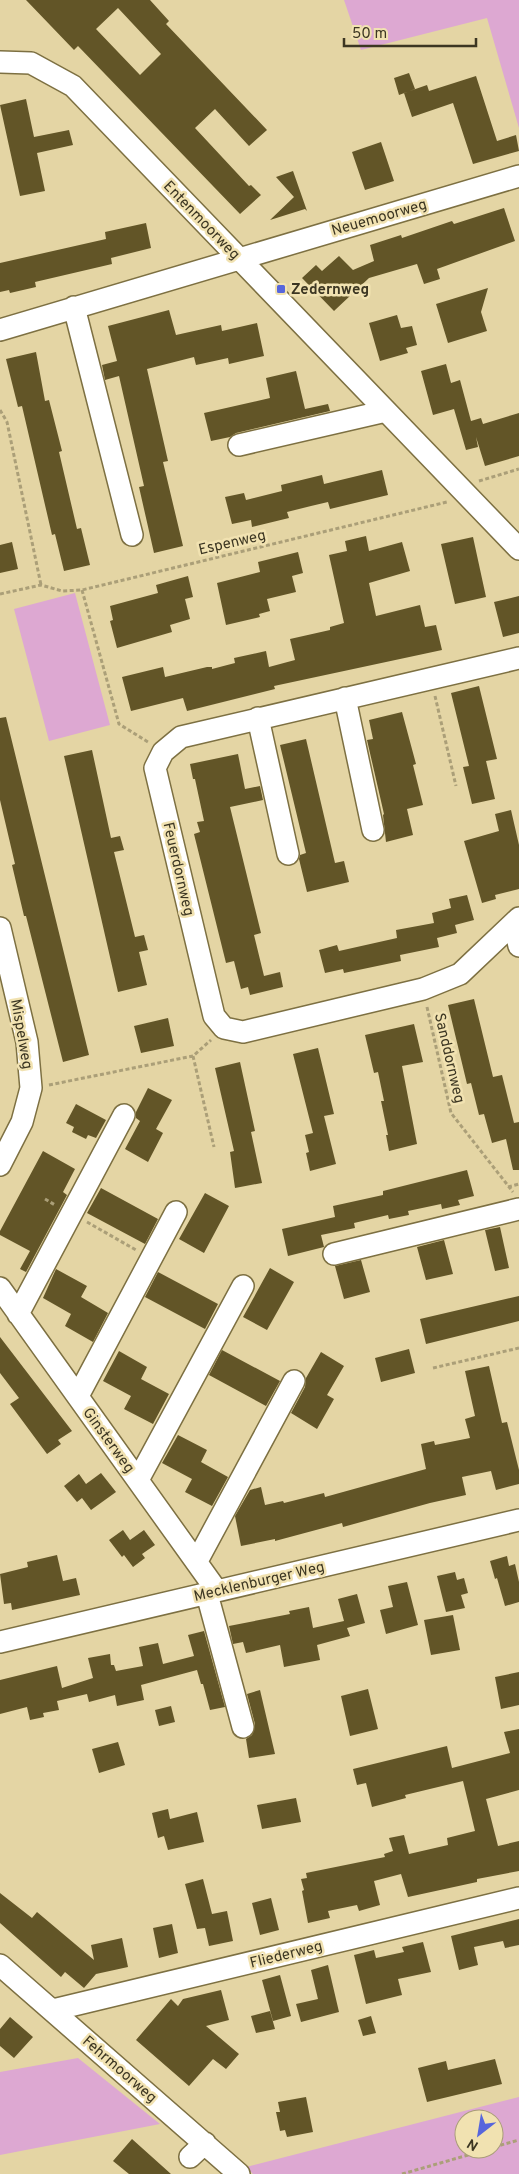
<svg xmlns="http://www.w3.org/2000/svg" width="519" height="2174" viewBox="0 0 519 2174" font-family="Overpass,sans-serif">
<style>
.green{fill:#dda8d2;fill-rule:evenodd}
.building{fill:#625527;fill-rule:evenodd}
.lines{fill:none;stroke-linecap:round;stroke-linejoin:round}
.minor-casing{stroke:#7d7042;stroke-width:24}
.path{stroke:#ab9f78;stroke-width:3;stroke-dasharray:4 2.5;stroke-linecap:butt}
.minor{stroke:#fff;stroke-width:21}
.poi-dot{fill:#5766dc;stroke:#f1e2b1;stroke-width:2}
.labels{text-anchor:middle;stroke-width:5;stroke-linejoin:round;paint-order:stroke}
.street-label{font-size:15px;fill:#3c3622;stroke:#f1e2b1}
.poi-label{font-size:15px;font-weight:bold;fill:#3c3622;stroke:#f1e2b1;text-anchor:start}
</style>
<rect width="100%" height="100%" fill="#e4d5a4"/>
<path class="green" d="M344,0H519V128L487,18L361,50Z
M75,593L110,725L49,741L14,609Z
M78,2058L160,2124L0,2155V2072Z
M519,2097V2174H253L246,2167ZM464,2119H494V2149H464Z"/>
<path class="building" d="M26,0H150L169,21L166,24L267,130L249,146L215,109L195,128L249,186L251,185L261,195L240,214L78,46L74,50ZM118,8L161,54L140,75L96,29Z
M409,73L415,89L399,95L394,78Z
M476,76L497,141L516,135L519,151L473,164L453,103L412,117L404,93L427,85L429,91Z
M26,99L34,137L69,130L73,145L37,153L45,191L20,196L0,105Z
M381,142L394,181L365,190L352,152Z
M293,171L307,211L305,209L270,220L294,197L276,177Z
M504,208L515,241L437,269L440,279L424,284L417,264L369,278L334,311L302,278L316,265L322,271L339,256L353,270L374,261L370,245L401,235L402,238L452,221L454,224Z
M146,223L151,248L111,258L112,264L35,282L36,287L10,293L9,290L0,292V263L106,239L105,232Z
M488,288L481,312L487,331L448,343L436,304Z
M169,310L176,335L221,325L222,331L257,323L264,356L229,364L228,358L196,365L194,357L147,369L168,461L163,462L183,546L154,553L139,487L144,486L119,376L105,380L102,365L117,361L108,326Z
M397,315L401,328L412,326L417,345L406,348L408,353L380,361L369,323Z
M36,352L45,401L49,400L62,451L59,452L77,529L81,528L90,565L64,571L55,534L52,535L22,406L18,407L6,359Z
M446,364L451,383L460,380L471,421L481,418L483,424L519,413V456L485,466L476,437L478,447L466,450L454,409L433,415L421,371Z
M296,371L305,409L328,404L330,411L236,433L230,437L211,441L204,413L270,398L266,378Z
M382,470L388,495L330,509L328,502L311,506L287,512L289,518L252,527L251,520L232,524L225,497L244,493L246,500L282,491L281,485L322,475L324,484Z
M366,536L369,551L402,542L410,571L369,583L376,616L420,605L425,627L436,625L442,650L274,686L275,689L187,711L183,698L131,711L122,677L163,667L165,677L207,667H212V669L235,663L234,658L266,651L269,667L295,660L290,639L330,630V627L344,623L329,555L347,551L345,541Z
M473,537L486,597L455,604L441,544Z
M12,542L18,569L0,573V545Z
M298,552L303,573L292,576L296,592L267,599L270,611L259,614L260,617L226,625L217,583L260,572L258,562Z
M188,576L193,597L185,599L190,619L170,625L172,632L117,648L110,621L113,620L110,606L158,593L156,585Z
M519,596V633L503,637L494,602Z
M479,686L497,759L486,761L495,799L472,804L463,767L469,766L451,693Z
M402,712L416,764L413,765L423,805L407,809L413,835L386,842L383,815L384,814L367,740L373,739L369,720Z
M6,717L89,1055L63,1062L26,916H24L12,865L15,864L0,800V718Z
M306,739L335,863L344,861L349,882L307,892L299,859L300,855L306,853L280,745Z
M92,750L111,838L120,836L124,850L114,852L135,937L144,935L148,950L139,952L147,985L118,992L64,756Z
M238,754L245,789L260,786L263,800L230,807L261,933L254,935L264,976L280,972L283,987L250,995L248,987L241,989L234,961L226,963L194,834L200,832L197,822L204,821L195,779H193L190,764Z
M511,810L519,845V889L495,895L496,899L482,903L464,841L499,831L495,814Z
M467,895L474,920L455,925L457,933L437,938L439,947L400,955L401,961L344,973L343,969L325,973L319,950L337,945L339,951L397,938L396,930L434,923L432,913L451,908L449,899Z
M474,999L493,1077L502,1075L514,1123L519,1122V1170H513L506,1139L492,1143L484,1114L479,1115L471,1083L467,1084L448,1005Z
M168,1018L174,1046L141,1053L134,1026Z
M414,1024L423,1062L402,1066L417,1144L389,1151L386,1135H388L381,1101H384L378,1072L374,1073L365,1035Z
M318,1048L334,1114L324,1116L336,1164L310,1171L306,1153L309,1152L305,1135L313,1133L293,1054Z
M240,1062L255,1131L251,1132L262,1183L235,1188L230,1152L234,1151L215,1068Z
M148,1088L172,1100L156,1129L163,1133L148,1162L125,1149L140,1121L136,1118V1112Z
M76,1104L106,1120L96,1138L88,1135L86,1139L72,1132L74,1127L66,1123Z
M43,1151L75,1169L63,1192L67,1195L26,1272L20,1269L30,1251L0,1235V1231Z
M467,1170L474,1196L458,1200L460,1205L442,1209L441,1204L408,1211L409,1215L389,1219L388,1215L354,1223L355,1228L321,1235L324,1247L288,1256L282,1229L335,1217L333,1206L383,1195V1191Z
M101,1188L158,1219L145,1244L87,1213Z
M205,1193L229,1206L204,1253L179,1239Z
M500,1227L509,1268L495,1271L485,1230Z
M444,1240L453,1274L426,1280L417,1247Z
M361,1260L370,1292L344,1299L335,1266Z
M270,1268L294,1282L267,1330L243,1317Z
M56,1269L87,1286L81,1297L108,1313L93,1342L65,1326L71,1314L43,1298Z
M158,1272L218,1304L205,1329L145,1297Z
M519,1296V1321L426,1344L420,1319Z
M0,1337L72,1431L58,1440L61,1444L47,1454L10,1404L19,1398L0,1373Z
M409,1349L415,1373L381,1382L375,1358Z
M222,1350L280,1381L266,1406L209,1375Z
M119,1351L147,1367L141,1379L169,1394L153,1424L124,1409L131,1396L103,1381Z
M321,1352L344,1366L327,1395L334,1399L317,1429L291,1413L305,1387L306,1378Z
M489,1366L502,1423L507,1422L519,1470V1484L496,1490L491,1471L462,1477L466,1495L430,1503L343,1527L342,1523L275,1541V1539L241,1546L235,1516L250,1490L261,1487L265,1505L283,1501L284,1503L324,1493L325,1497L426,1469L421,1444L434,1441L435,1445L470,1438L465,1419L475,1416L465,1371Z
M178,1435L207,1450L201,1462L228,1477L212,1506L185,1492L192,1479L162,1463Z
M101,1473L116,1492L91,1510L82,1498L77,1502L64,1486L79,1474L86,1484Z
M123,1530L130,1540L144,1530L155,1545L142,1554L145,1558L133,1567L124,1555L122,1557L109,1540Z
M57,1555L63,1581L76,1578L80,1595L12,1610L11,1603L4,1604L0,1574L28,1567L27,1562Z
M507,1556L509,1566L515,1564L519,1582V1602L505,1606L497,1578L495,1579L490,1561Z
M455,1572L457,1580L464,1578L468,1593L461,1595L465,1608L446,1612L437,1576Z
M407,1582L418,1625L386,1634L380,1610L393,1607L388,1586Z
M357,1594L365,1623L347,1628L350,1636L317,1645L320,1660L284,1667L280,1645L246,1653L243,1642L233,1644L229,1626L290,1614L289,1611L309,1607L313,1628L344,1621L338,1599Z
M453,1615L460,1650L431,1655L424,1620Z
M204,1631L225,1707L210,1710L203,1684H201L197,1670L141,1685L144,1700L117,1706L115,1695L89,1702L87,1694L57,1701L59,1710L43,1713L44,1717L30,1720L27,1707L0,1714V1680L57,1666L62,1688L93,1678L88,1658L110,1654L111,1665H114L116,1671L143,1666L139,1647L158,1643L163,1664L194,1656L188,1635Z
M519,1672V1705L501,1709L495,1677Z
M368,1689L378,1729L350,1736L341,1696Z
M260,1690L275,1754L249,1758L246,1739L252,1735L255,1724L247,1694Z
M171,1706L175,1722L159,1726L155,1710Z
M519,1729V1790L486,1799L498,1846L519,1841V1871L477,1879V1882L408,1897L401,1874L374,1881L380,1905L359,1911L357,1905L328,1911L330,1918L308,1923L302,1891L304,1890L301,1879L307,1878L306,1873L385,1857L384,1854L393,1851L389,1838L404,1835L409,1854L448,1845L447,1838L475,1831L463,1781L405,1795L406,1798L372,1807L366,1783L357,1785L353,1769L447,1746L452,1768L510,1753L504,1732Z
M118,1742L125,1765L99,1773L92,1749Z
M296,1798L301,1822L262,1829L257,1805Z
M168,1809L170,1819L197,1812L204,1842L168,1850L164,1836L158,1838L152,1813Z
M203,1879L212,1914L227,1911L233,1941L209,1946L205,1928L197,1929L185,1884Z
M0,1893L32,1918L37,1912L94,1960L91,1945L122,1938L128,1967L96,1974L84,1988L65,1972L61,1977L0,1923Z
M271,1898L279,1930L260,1935L252,1903Z
M519,1919V1945L505,1948L503,1941L474,1947L478,1965L459,1970L451,1936Z
M172,1924L178,1953L159,1958L153,1928Z
M423,1942L431,1972L398,1979L402,1995L366,2004L354,1955L374,1950L376,1958L404,1952L402,1947Z
M328,1965L339,2012L301,2022L296,2004L318,1999L311,1970Z
M280,1975L291,2016L273,2021L262,1980Z
M221,1990L229,2020L206,2026L239,2054L226,2069L213,2059L189,2086L136,2040L171,1999L178,2006L183,1999Z
M270,2011L275,2029L256,2033L251,2016Z
M371,2016L376,2033L363,2036L358,2020Z
M10,2017L33,2037L14,2058L0,2046V2029Z
M495,2059L502,2084L427,2102L418,2068L446,2061L448,2070Z
M306,2097L313,2132L287,2137L285,2130L280,2131L276,2112H280L278,2102Z
M132,2139L171,2174H129L113,2161Z"/>
<g class="lines">
<g class="minor-casing">
<path id="minor" d="M0,62L31,63L73,86L519,549
M74,307L132,535
M0,330L519,176
M239,445L386,411
M519,658L181,737L163,752L155,768L214,1016L224,1028L243,1032L423,989L460,974L519,918
M345,698L373,830
M258,718L288,854
M514,923L519,946
M0,928L27,1042L31,1088L22,1122L0,1165
M334,1254L519,1209
M0,1288L217,1591
M18,1314L124,1115
M78,1396L176,1212
M138,1480L243,1286
M197,1561L294,1381
M207,1594L243,1727
M0,1642L519,1520
M0,1965L239,2174
M53,2010L519,1898
M190,2157L205,2143"/>
</g>
<path class="path" d="M0,410L7,422L41,585
M479,481L519,469
M82,590L119,724L148,742
M0,594L41,585L62,591L82,590L447,502
M435,696L456,786
M427,1007L451,1113L513,1192
M193,1056L214,1147
M49,1085L193,1056L211,1040
M508,1187L519,1184
M45,1199L55,1205
M87,1222L136,1250
M433,1368L519,1348
M494,2147L519,2140
M402,2174L489,2149"/>
<use href="#minor" class="minor"/>
</g>
<rect class="poi-dot" x="276" y="284" width="10" height="10" rx="2.5"/>
<g class="labels">
<g class="street-label">
<text transform="translate(379 217) rotate(-16)" y="5">Neuemoorweg</text>
<text transform="translate(202 220) rotate(46)" y="5">Entenmoorweg</text>
<text transform="translate(232 542) rotate(-13)" y="5">Espenweg</text>
<text transform="translate(179 869) rotate(77)" y="5">Feuerdornweg</text>
<text transform="translate(22 1034) rotate(80)" y="5">Mispelweg</text>
<text transform="translate(450 1058) rotate(77)" y="5">Sanddornweg</text>
<text transform="translate(109 1440) rotate(54)" y="5">Ginsterweg</text>
<text transform="translate(259 1581) rotate(-13)" y="5">Mecklenburger Weg</text>
<text transform="translate(286 1954) rotate(-14)" y="5">Fliederweg</text>
<text transform="translate(120 2069) rotate(41)" y="5">Fehrmoorweg</text>
</g>
<g class="poi-label">
<text x="291" y="294">Zedernweg</text>
</g>
</g>
<g transform="translate(479 2134) rotate(211)"><circle r="24" fill="#f1e2b1" stroke="#a99d78"/>
<path d="M0-4L9 19L0 12L-9 19Z" fill="#5766dc"/>
<text y="-8" font-size="14" font-weight="bold" text-anchor="middle" fill="#3c3622">N</text>
</g>
<path d="M344 38v8h132v-8" fill="none" stroke="#3c3622" stroke-width="2.5"/>
<text x="352" y="38" font-size="15" fill="#3c3622" stroke="#f1e2b1" stroke-width="4" paint-order="stroke">50 m</text>
</svg>
